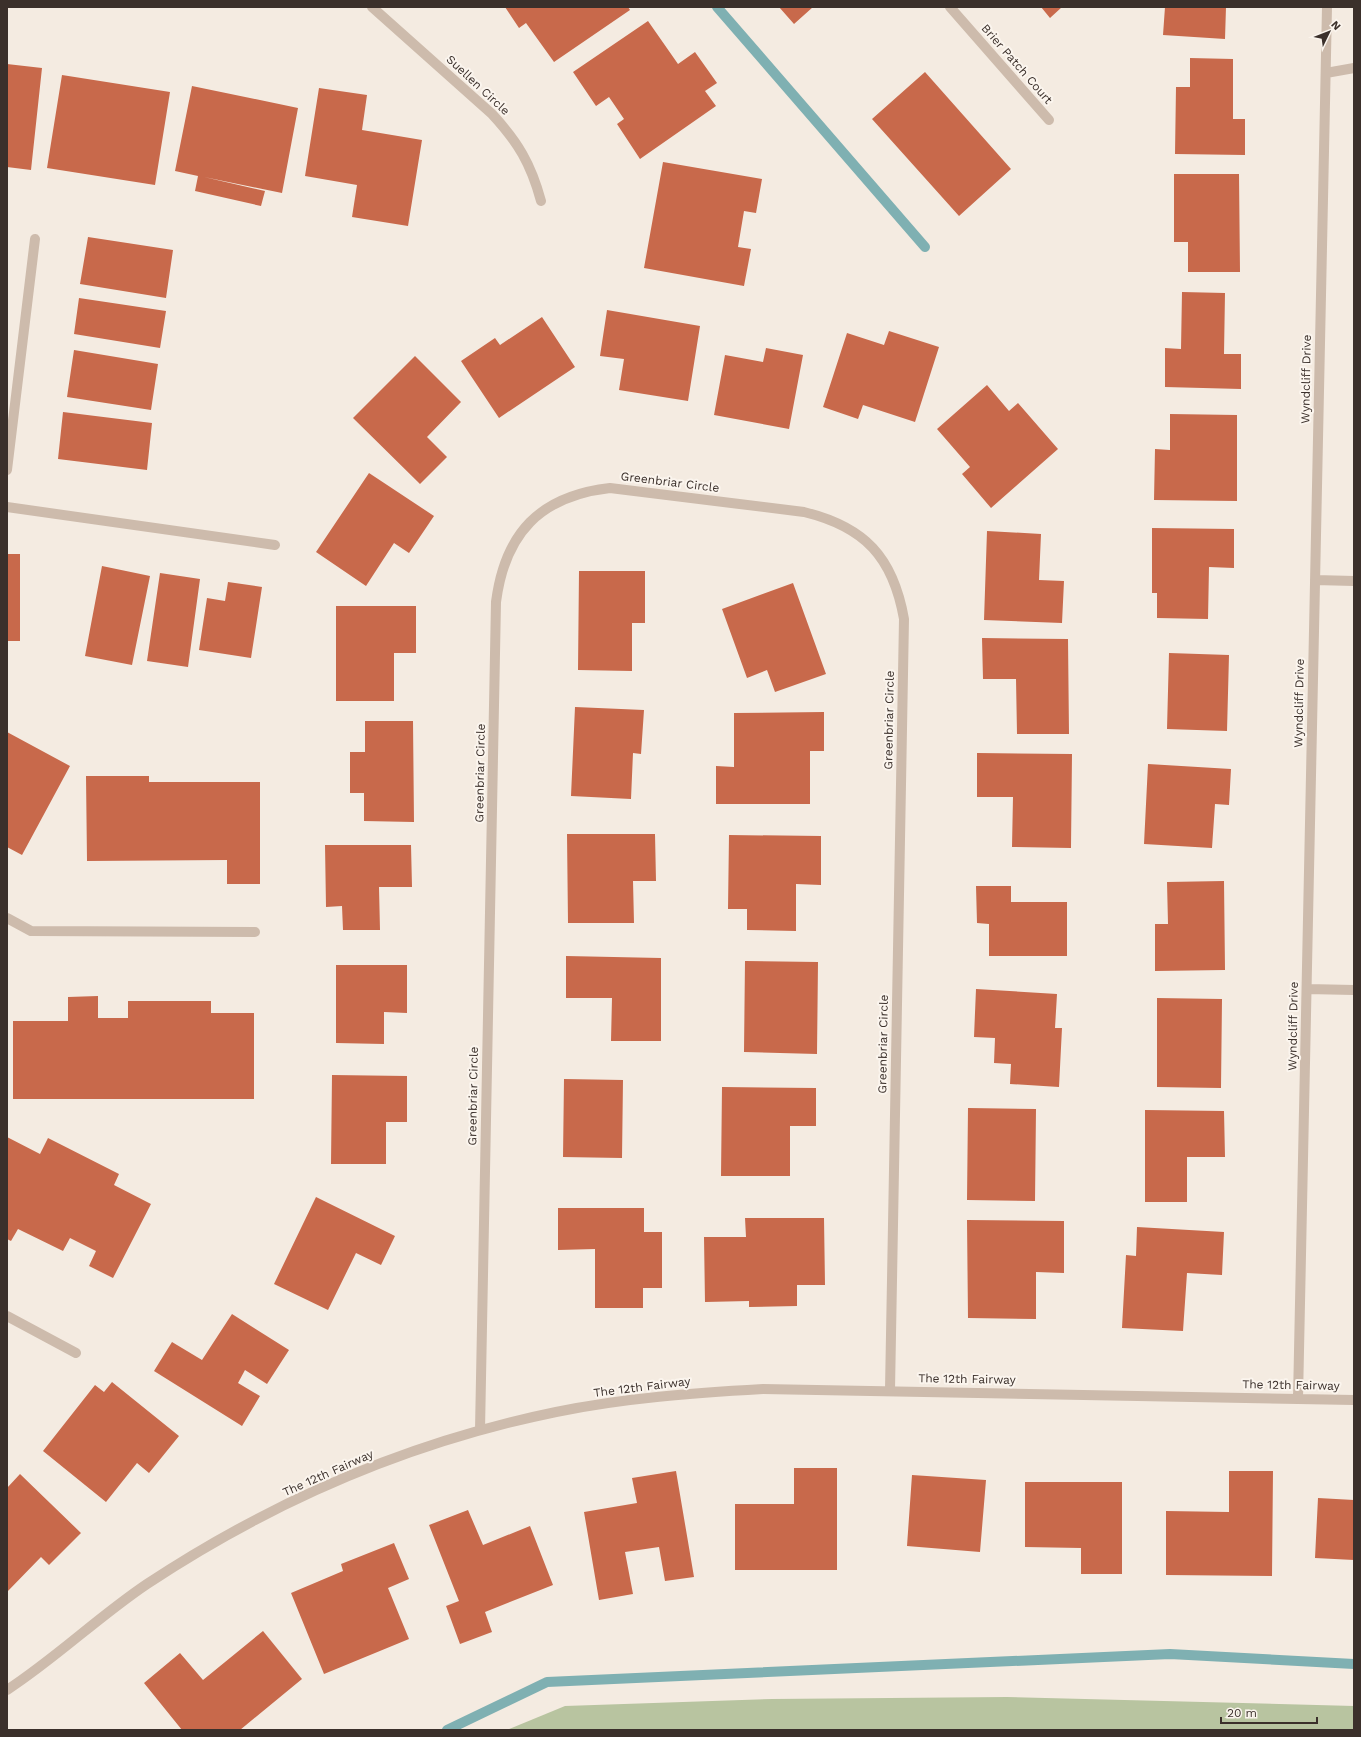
<svg xmlns="http://www.w3.org/2000/svg" width="1361" height="1737" viewBox="0 0 1361 1737" font-family="'Work Sans',sans-serif">
<style>
.green{fill:#b8c4a0}
.lines{fill:none;stroke-linecap:round;stroke-linejoin:round}
.stream{stroke:#7fb0b2;stroke-width:10}
.building{fill:#c8694b}
.minor{stroke:#cdbbac;stroke-width:10}
.labels{text-anchor:middle;stroke-width:4;stroke-linejoin:round;paint-order:stroke}
.street-label{font-size:12px;fill:#3b302b;stroke:#fbf5ee}
</style>
<rect width="100%" height="100%" fill="#f4ebe1"/>
<path class="green" d="M1007,1697L1354,1706V1730H507L565,1706L772,1699Z"/>
<g class="lines">
<path class="stream" d="M717,7L925,247
M447,1730L547,1682L1170,1654L1354,1664"/>
</g>
<path class="building" d="M505,7H628L630,10L554,62L526,23L519,28Z
M779,7H813L794,24Z
M1041,7H1062L1050,18Z
M1165,7H1226L1225,39L1163,35Z
M648,21L678,64L695,52L717,83L705,91L716,106L640,159L617,124L624,119L609,97L596,106L573,72Z
M1190,58L1233,59V119H1245V155L1175,154L1176,87H1190Z
M7,64L42,68L31,170L7,167Z
M925,72L1011,169L959,216L872,119Z
M62,75L170,92L155,185L47,168Z
M192,86L298,108L282,193L204,177L265,191L261,206L195,191L198,176L175,171Z
M319,88L367,95L362,130L422,140L408,226L352,217L357,185L305,176Z
M663,162L762,179L756,213L744,211L738,247L751,249L744,286L644,268Z
M1174,174H1239L1240,272H1188V242H1174Z
M88,237L173,250L166,298L80,284Z
M1182,292L1225,293L1224,354H1241V389L1165,387V348L1181,349Z
M79,298L166,311L160,348L74,334Z
M607,310L700,326L688,401L619,390L624,359L600,356Z
M542,317L575,367L499,418L461,361L495,338L500,345Z
M889,331L939,347L915,422L863,405L858,419L823,407L847,333L884,345Z
M766,348L803,355L789,429L714,415L725,355L763,362Z
M74,350L158,364L151,410L67,397Z
M415,356L461,402L427,437L447,457L420,484L353,418Z
M987,385L1009,411L1018,403L1058,449L991,508L962,474L970,467L937,429Z
M63,412L152,423L147,470L58,459Z
M1170,414L1237,415V501L1154,500L1155,449L1170,450Z
M369,473L434,516L409,553L394,543L366,586L316,552Z
M1152,528L1234,529V568L1209,567L1208,619L1157,618V593H1152Z
M987,531L1041,534L1039,580L1064,581L1062,623L984,620Z
M7,554H20V641H7Z
M102,566L150,576L132,665L85,656Z
M579,571H645V623H632V671L578,670Z
M160,573L200,579L188,667L147,661Z
M228,582L262,587L251,658L199,650L207,598L225,601Z
M793,583L826,674L775,692L767,670L747,678L722,609Z
M336,606H416V653H394V701H336Z
M982,638L1068,639L1069,734H1017L1016,679H983Z
M1169,653L1229,655L1227,731L1167,729Z
M575,707L644,710L641,754L633,753L631,799L571,796Z
M824,712V751H810V804H716V766L734,767V713Z
M365,721H413L414,822L364,821V793H350V752H365Z
M7,732L70,766L22,855L7,847Z
M977,753L1072,754L1071,848L1012,847L1013,797H977Z
M1148,764L1231,769L1229,805L1215,804L1212,848L1144,844Z
M86,776H149V782H260V884H227V860L87,861Z
M567,834H655L656,881H633L634,923H568Z
M729,835L821,836V885L796,884V931L747,930V909H728Z
M325,845H411L412,887H379L380,930H343L342,906L326,907Z
M1224,881L1225,970L1155,971V924H1168L1167,882Z
M976,886H1011V902H1067V956H989V924L977,923Z
M566,956L661,958V1041H611L612,998H566Z
M745,961L818,962L817,1054L744,1052Z
M336,965H407V1013L384,1012V1044L336,1043Z
M976,989L1057,994L1055,1028H1062L1059,1087L1010,1084L1011,1064L994,1063L995,1038L974,1037Z
M98,996V1018H128V1001H211V1013H254V1099H13V1021H68V997Z
M1157,998L1222,999L1221,1088L1157,1087Z
M332,1075L407,1076V1122H386V1164H331Z
M564,1079L623,1080L622,1158L563,1157Z
M722,1087L816,1088V1126H790V1176H721Z
M968,1108L1036,1109L1035,1201L967,1200Z
M1145,1110L1224,1111L1225,1157H1187V1202H1145Z
M7,1137L40,1154L48,1138L119,1174L114,1185L151,1204L113,1278L89,1266L96,1251L70,1238L63,1251L18,1229L11,1241L7,1239Z
M316,1197L395,1236L381,1265L356,1253L328,1310L274,1284Z
M558,1208H644V1232H662V1288H643V1308H595V1249L558,1250Z
M745,1218H824L825,1285H797V1306L749,1307V1301L705,1302L704,1237H746Z
M967,1220L1064,1221V1273L1036,1272V1319L968,1318Z
M1137,1227L1224,1232L1222,1275L1187,1273L1183,1331L1122,1328L1126,1255L1136,1256Z
M232,1314L289,1350L267,1384L245,1370L238,1383L260,1396L242,1426L154,1371L172,1342L202,1360Z
M112,1382L179,1436L149,1473L137,1463L106,1502L43,1451L95,1385L104,1392Z
M794,1468H837V1570H735V1504H794Z
M676,1471L694,1577L665,1581L659,1547L625,1552L633,1594L599,1600L584,1512L637,1503L632,1478Z
M1229,1471H1273L1272,1576L1166,1575V1511L1229,1512Z
M20,1474L81,1533L49,1565L41,1557L7,1592V1488Z
M912,1475L986,1480L980,1552L907,1546Z
M1025,1482H1122V1574H1081V1548L1025,1547Z
M1318,1498L1354,1500V1560L1315,1558Z
M468,1510L483,1545L530,1526L553,1585L485,1612L492,1632L460,1644L446,1606L459,1601L429,1525Z
M394,1543L409,1579L388,1588L409,1639L324,1674L291,1593L343,1571L341,1564Z
M263,1631L302,1679L240,1730H182L144,1683L180,1653L203,1680Z"/>
<g class="lines">
<path class="minor" d="M372,7L492,114C518,142 531,164 541,201
M950,7L1049,120
M1326,73L1354,68
M7,470L35,239
M7,507L275,545
M1315,580L1354,581
M7,918L31,931L255,932
M1307,989L1354,990
M7,1316L76,1353
M1298,1399L1327,7
M480,1430L496,602C505,533 540,496 610,488L804,512C865,527 893,557 904,619L890,1390
M7,1690C56,1658 98,1617 147,1584C271,1502 410,1442 556,1412C624,1398 694,1393 763,1389L1354,1400"/>
</g>
<g class="labels">
<g class="street-label">
<text transform="translate(1017 64) rotate(49)" y="4">Brier Patch Court</text>
<text transform="translate(478 85) rotate(43)" y="4">Suellen Circle</text>
<text transform="translate(1306 379) rotate(-89)" y="4">Wyndcliff Drive</text>
<text transform="translate(670 482) rotate(7)" y="4">Greenbriar Circle</text>
<text transform="translate(1299 703) rotate(-89)" y="4">Wyndcliff Drive</text>
<text transform="translate(889 720) rotate(-89)" y="4">Greenbriar Circle</text>
<text transform="translate(480 773) rotate(-89)" y="4">Greenbriar Circle</text>
<text transform="translate(1293 1026) rotate(-89)" y="4">Wyndcliff Drive</text>
<text transform="translate(883 1044) rotate(-89)" y="4">Greenbriar Circle</text>
<text transform="translate(473 1096) rotate(-89)" y="4">Greenbriar Circle</text>
<text transform="translate(967 1379) rotate(1)" y="4">The 12th Fairway</text>
<text transform="translate(1291 1385) rotate(1)" y="4">The 12th Fairway</text>
<text transform="translate(642 1387) rotate(-7)" y="4">The 12th Fairway</text>
<text transform="translate(328 1473) rotate(-24)" y="4">The 12th Fairway</text>
</g>
</g>
<rect width="1361" height="1737" fill="none" stroke="#3b302b" stroke-width="16"/>
<g transform="translate(1329 32) rotate(47)" stroke="#fbf5ee" stroke-width="3" paint-order="stroke">
<path d="M0-3L7 15L0 10L-7 15Z" fill="#3b302b"/>
<text y="-6" font-size="11" font-weight="bold" text-anchor="middle" fill="#3b302b">N</text>
</g>
<path d="M1221 1717v6h96v-6" fill="none" stroke="#3b302b" stroke-width="2"/>
<text x="1227" y="1717" font-size="12" fill="#3b302b" stroke="#fbf5ee" stroke-width="3" paint-order="stroke">20 m</text>
</svg>
